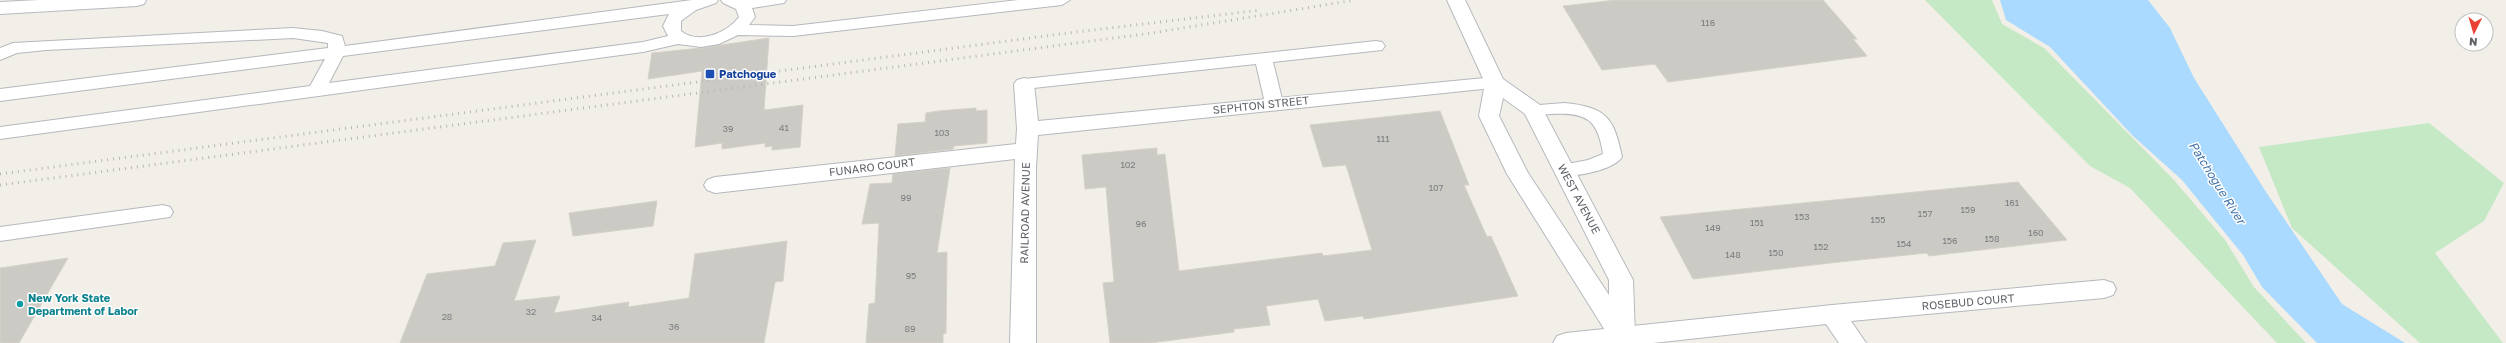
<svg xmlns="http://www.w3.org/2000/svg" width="2506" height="343" viewBox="0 0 2506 343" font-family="'Golos Text',sans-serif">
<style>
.green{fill:#c5e8c5}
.water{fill:#aadaff}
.building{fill:#cccac5;stroke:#d6d1c6}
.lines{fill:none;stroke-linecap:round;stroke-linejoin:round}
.lane-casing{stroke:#b5b8bc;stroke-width:2}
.street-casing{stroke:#b5b8bc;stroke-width:2}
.secondary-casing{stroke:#b6babf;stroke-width:2}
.lane{fill:#fff;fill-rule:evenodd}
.street{fill:#fff;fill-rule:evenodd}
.secondary{fill:#fff;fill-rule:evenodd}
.rail{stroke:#b6b7b8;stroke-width:3;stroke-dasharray:1 5;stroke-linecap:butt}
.transit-dot{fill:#1a4fb4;stroke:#fff;stroke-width:1.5}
.culture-dot{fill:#0f9aa8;stroke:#fff;stroke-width:1.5}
.labels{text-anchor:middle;stroke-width:3;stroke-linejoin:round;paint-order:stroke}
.number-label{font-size:9px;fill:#7a7d7f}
.transit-label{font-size:11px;font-weight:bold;fill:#164399;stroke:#fff;text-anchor:start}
.street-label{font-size:11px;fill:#5f6368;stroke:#fff}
.culture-label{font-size:11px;font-weight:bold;fill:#0d838f;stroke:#fff;text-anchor:start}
.water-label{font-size:12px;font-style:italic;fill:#4174aa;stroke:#fff}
</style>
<rect width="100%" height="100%" fill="#f1efe8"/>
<path class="green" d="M1925,0H1992L2002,24L2044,48L2173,179L2225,240L2254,287L2306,343H2277L2130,188L2090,166Z
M2429,123L2504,183L2484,221L2435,253L2503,343H2420L2292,228L2259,147Z"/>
<path class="water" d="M2000,0H2148L2170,28L2194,78L2266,192L2342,304L2405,343H2317L2262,287L2243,255L2182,180L2133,136L2050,47L2006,20Z"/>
<path class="building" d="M1616,0H1823L1857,39H1853L1867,56L1668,82L1655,64L1602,70L1563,6Z
M769,38L764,110L803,105L800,147L772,150V146L765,147V143L722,149V143L695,147L702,71L648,79L652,53L701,48Z
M976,108V111L987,110V143L954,146L953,149L895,156L898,124L925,122L926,113L938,111Z
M1440,111L1469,185H1464L1487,237L1491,236L1518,296L1364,319L1363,316L1325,321L1318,299L1266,306L1270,325L1234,329V332L1150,343H1110L1103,283L1114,282L1106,187L1085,189L1082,155L1157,148V155L1165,154L1179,271L1322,253L1323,256L1372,250L1346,165L1323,167L1310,125Z
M950,168L937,253L947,252L946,333L943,334V343H866L869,304L875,303L879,223L862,224L870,184L892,183L893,174Z
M2018,182L2067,240L1929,256L1927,253L1839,262L1693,279L1660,217Z
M657,201L653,226L573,236L569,213Z
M536,240L514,301L560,296L554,313L629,302L628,307L689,298L695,254L787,241L783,281L775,282L764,343H400L427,274L495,266L503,243Z
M68,258L19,343H0V268Z"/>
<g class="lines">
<g class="lane-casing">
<path id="lane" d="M692,0H718L716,3L696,10L681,21V31C698,45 727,33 739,17L736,9L723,3L721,0H786L784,3L752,8L755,17L749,25L793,26L1019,0H1070L1062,5L793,36L738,35L719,44L701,47L678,44L643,52L0,139V127L310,86L325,59L0,101V89L328,48V43L293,38L46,50L17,53L0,60V48L13,43L293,28L322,31L342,36L345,46ZM669,14L663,26L668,36L643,42L329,83L343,56Z
M1376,41L1382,42L1385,46L1382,50L1273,62L1283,103L1280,107H1268L1265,103L1256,64L1024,89L1018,88L1015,84L1018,80L1024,79Z
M1564,103C1607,107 1614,118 1622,157C1614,170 1572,179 1557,174L1555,170L1557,166L1588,160L1603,154C1598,120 1587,112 1552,114C1543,114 1535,116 1527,114L1524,110L1527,106Z
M163,205L170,207L173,212L170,217L0,241V227Z"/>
</g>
<g class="street-casing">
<path id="street" d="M1495,77L1502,79L1505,83L1502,87L1038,135L1036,167V343H1010L1015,159L715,193L707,190L704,185L707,180L715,177L1016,144L1017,129L1014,84L1017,80L1024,78L1031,80L1034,84L1038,121Z
M2104,280L2113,283L2116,289L2113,295L2104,298L1851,321L1866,343H1839L1826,324L1653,343H1553L1557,336L1566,333L1832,305Z"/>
</g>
<g class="secondary-casing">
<path id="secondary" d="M39,0H146L144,4L137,6L0,14V2Z
M1447,0H1465L1503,79L1540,105L1543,110L1633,280L1635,336L1632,343H1613L1507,174L1479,116L1485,83ZM1503,98L1525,114L1609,280V295L1528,173L1499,116Z"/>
</g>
<use href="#lane" class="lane"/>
<use href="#street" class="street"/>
<use href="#secondary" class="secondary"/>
<path class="rail" d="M0,174L1068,33L1261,10
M0,185L1152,33L1355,0"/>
</g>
<rect class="transit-dot" x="705" y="69" width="10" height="10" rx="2"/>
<circle class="culture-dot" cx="20" cy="304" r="4"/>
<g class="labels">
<g class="number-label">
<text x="1708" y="26">116</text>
<text x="784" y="131">41</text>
<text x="728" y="132">39</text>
<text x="942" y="136">103</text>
<text x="1383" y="142">111</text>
<text x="1128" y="168">102</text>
<text x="1436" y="191">107</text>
<text x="906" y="201">99</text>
<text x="2012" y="206">161</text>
<text x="1968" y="213">159</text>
<text x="1925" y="217">157</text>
<text x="1802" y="220">153</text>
<text x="1878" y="223">155</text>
<text x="1757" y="226">151</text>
<text x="1141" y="227">96</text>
<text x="1713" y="231">149</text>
<text x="2036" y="236">160</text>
<text x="1992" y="242">158</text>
<text x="1950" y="244">156</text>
<text x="1904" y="247">154</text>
<text x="1821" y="250">152</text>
<text x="1776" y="256">150</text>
<text x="1733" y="258">148</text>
<text x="911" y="279">95</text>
<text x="531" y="315">32</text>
<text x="447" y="320">28</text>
<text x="597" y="321">34</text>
<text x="674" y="330">36</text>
<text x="910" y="332">89</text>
</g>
<g class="transit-label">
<text x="719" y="78">Patchogue</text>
</g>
<g class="street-label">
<text transform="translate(1261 105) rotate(-6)" y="4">SEPHTON STREET</text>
<text transform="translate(872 167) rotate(-7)" y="4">FUNARO COURT</text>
<text transform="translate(1579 199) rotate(62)" y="4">WEST AVENUE</text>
<text transform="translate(1025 213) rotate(-89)" y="4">RAILROAD AVENUE</text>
<text transform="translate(1968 302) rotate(-5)" y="4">ROSEBUD COURT</text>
</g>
<g class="culture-label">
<text x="28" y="302">New York State<tspan x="28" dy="13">Department of Labor</tspan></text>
</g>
<g class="water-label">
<text transform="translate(2217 183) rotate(58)" y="4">Patchogue River</text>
</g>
</g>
<g transform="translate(2474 32) rotate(185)"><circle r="19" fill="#ffffff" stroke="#bfc1c3"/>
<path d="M0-3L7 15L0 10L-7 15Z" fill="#ea4335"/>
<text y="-6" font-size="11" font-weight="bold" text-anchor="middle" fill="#5f6368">N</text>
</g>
</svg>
